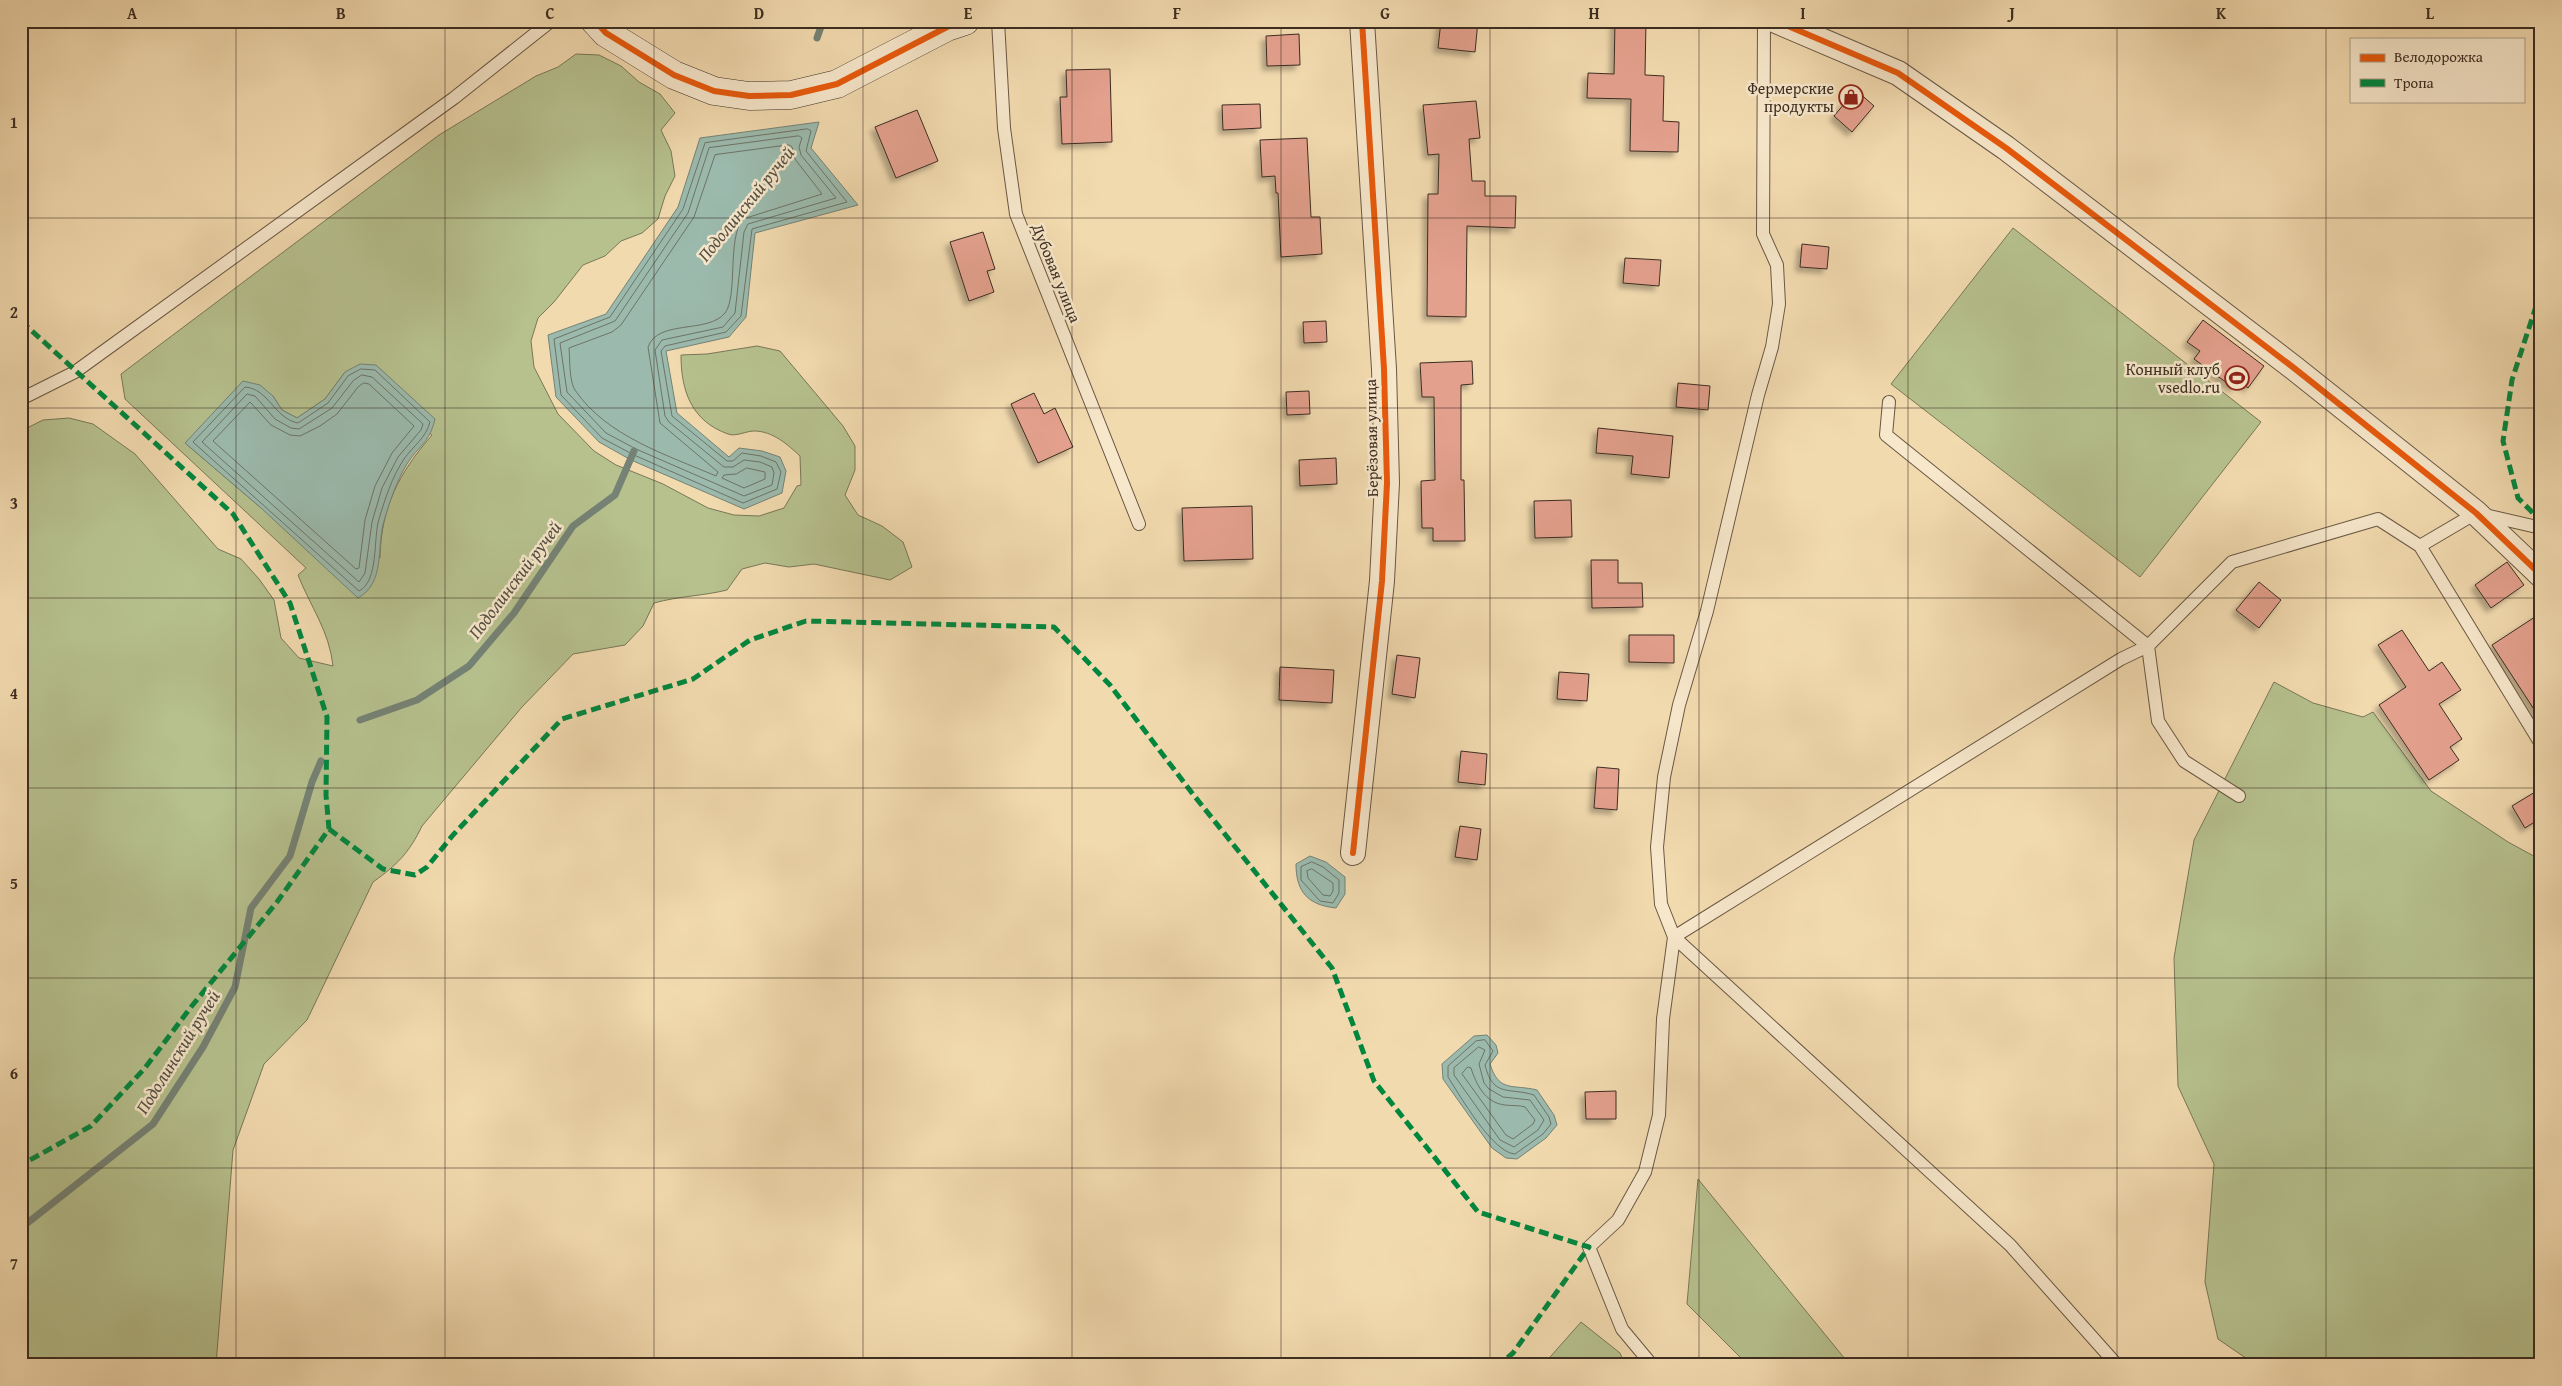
<svg xmlns="http://www.w3.org/2000/svg" width="2562" height="1386" viewBox="0 0 2562 1386" font-family="'Gentium Book Plus',serif">
<style>
.green{fill:#b6c18e;stroke:#797758;fill-rule:evenodd}
.water{fill:#9bbaad;stroke:#758275}
.lines{fill:none;stroke-linecap:round;stroke-linejoin:round}
.shore{stroke:#6c7467;stroke-width:1}
.stream{stroke:#758275;stroke-width:7}
.building{fill:#e3a08d;stroke:#3c2d21;filter:url(#shadow)}
.lane-casing{stroke:#6a5844;stroke-width:14}
.street-casing{stroke:#6a5844;stroke-width:26}
.secondary-casing{stroke:#3c2d21;stroke-width:29}
.lane{stroke:#f7e7cb;stroke-width:12}
.street{stroke:#f7e7cb;stroke-width:24}
.secondary{stroke:#f7e7cb;stroke-width:28}
.quiet{stroke:#00873e;stroke-width:5;stroke-dasharray:10 5;stroke-linecap:butt}
.cycleway-casing{stroke:#f7e7cb;stroke-width:9}
.cycleway{stroke:#e8590c;stroke-width:6}
.grid{fill:none;stroke:#3c2d21;stroke-width:1;stroke-opacity:0.55}
.labels{text-anchor:middle;stroke-width:5;stroke-linejoin:round;paint-order:stroke}
.poi-label{font-size:16px;fill:#3c2d21;stroke:#f7e7cb;text-anchor:end}
.street-label{font-size:16px;fill:#3c2d21;stroke:#f7e7cb}
.water-label{font-size:18px;font-style:italic;fill:#545044;stroke:#f7e7cb}
.neatline{fill:none;stroke:#3c2d21;stroke-width:2}
.grid-label{font-size:16px;text-anchor:middle;font-weight:bold;fill:#3c2d21}
</style>
<defs>
<filter id="shadow"><feDropShadow dx="-4.5" dy="4.5" stdDeviation="2.5" flood-color="#0004"/></filter>
</defs>
<rect width="100%" height="100%" fill="#f2daaf"/>
<filter id="stains"><feTurbulence type="fractalNoise" baseFrequency=".004" numOctaves="4"/><feColorMatrix values="0 0 0 0 .2 0 0 0 0 .09 0 0 0 0 .02 0 0 0 .5 -.17"/></filter>
<radialGradient id="worn" r=".72"><stop offset=".6" stop-color="#630" stop-opacity="0"/><stop offset="1" stop-color="#630" stop-opacity=".3"/></radialGradient>
<path class="green" d="M576,54L599,55L621,66L639,82L660,94L675,113L661,130L671,151L675,176L665,196L658,219L642,233L621,241L605,256L583,265L554,302L538,318L531,341L534,367L558,414L594,451L616,465L663,484L708,508L734,515L759,516L784,508L797,486L801,485L800,456C788,445 773,431 754,431C746,431 736,437 728,434C691,421 681,390 681,355L707,354L757,346L780,351L843,426L855,446V470L845,495L858,515L882,526L903,542L912,567L890,580L814,564L789,567L765,563L742,569L727,590C703,596 679,596 654,603L643,626L625,645L573,654L522,707L422,826C409,853 397,865 373,882L307,1020L264,1064L233,1150L216,1365H21V431L43,420L69,418L93,424L135,454L218,549L241,559L259,579L274,600L281,638L299,658L333,666C329,630 311,608 298,575L306,568L125,399L121,374L439,135L536,76L558,67ZM345,372L432,435C399,473 381,507 380,558L260,507L185,443L273,396L282,410L297,418L325,399Z
M2013,228L2261,422L2140,577L1891,384Z
M2274,682L2313,703L2363,717L2373,712L2431,791L2508,842L2541,860V1365H2256L2218,1339L2205,1282L2214,1164L2178,1086L2174,958L2194,840Z
M1698,1179L1850,1365H1748L1687,1304Z
M1581,1322L1620,1353L1625,1365H1543Z"/>
<path class="water" d="M819,122L811,148L858,205L755,233L746,317L729,337L666,351L677,413L729,457L739,448L762,451L780,457L786,471L782,493L744,509L631,460L599,442L556,397L548,335L606,314L678,207L700,138Z
M360,364L376,365L435,419C429,444 419,445 407,464C396,482 390,501 384,521C376,547 386,582 358,598L260,507L185,443L243,381L260,385L273,396L282,410L297,418L325,399L345,372Z
M1310,856L1326,862L1345,877V894L1336,908C1308,905 1296,892 1296,864Z
M1487,1035L1496,1045L1498,1053L1490,1064C1499,1093 1513,1084 1537,1090L1554,1115L1557,1125L1546,1138L1517,1159L1506,1158L1492,1148L1443,1079L1442,1064L1474,1036Z"/>
<g class="lines">
<path class="shore" d="M808,129L811,131L806,151L847,202L752,229L741,316L726,332L665,346L661,351L672,416L727,461H733L742,453L761,456L776,462L781,472L777,489L743,503L634,455L602,438L561,395L554,339L610,317L683,209L705,143Z
M799,136L802,138L799,147L801,155L836,198L748,224L744,232L735,313L723,327L662,340L655,350L665,416L669,422L724,467H733L744,460L760,462L772,467L774,473L772,485L744,496L636,449L606,433L567,392L560,343L615,321L688,213L709,148Z
M789,145L792,147L795,159L822,194L743,219C727,237 738,297 725,313C708,334 658,319 648,347L660,423L718,472L716,476C667,455 606,436 575,390C569,381 570,359 569,348L612,332L621,325L694,217L715,155Z
M361,369L375,370L430,422C426,438 413,446 404,459C392,477 385,499 379,519C373,538 379,581 359,591L193,442L245,387C269,389 274,418 298,423L328,403L348,376Z
M362,375L372,377L423,424L421,430L398,457L382,488L372,522L365,573L359,582L202,442L247,394L255,396L275,419L291,428L299,429L332,408L353,381Z
M364,383L369,384L414,426L392,453L375,486L365,520L359,568L356,569L213,441L250,402L271,425L290,435L300,436L320,426L337,414L358,387Z
M747,468L765,472V479L744,488L722,478L724,475L736,474Z
M1312,862L1323,867L1339,880V893L1333,903L1320,901L1301,880V867Z
M1312,869L1333,883V891L1330,896L1323,895L1308,878L1307,871Z
M1485,1040L1493,1051L1485,1065C1493,1098 1509,1087 1534,1095L1549,1117L1551,1124L1543,1134L1515,1154C1493,1153 1460,1096 1448,1077V1066L1476,1041Z
M1479,1047L1485,1050L1479,1064L1484,1083L1489,1089L1503,1097L1530,1100L1544,1120L1538,1130L1514,1147L1500,1140L1454,1075V1068Z
M1468,1067L1471,1068C1476,1084 1485,1103 1505,1105C1512,1106 1519,1105 1525,1107L1535,1120L1533,1124L1513,1139L1506,1135L1462,1074Z"/>
<path class="stream" d="M817,38L823,21
M360,720L417,700L469,666L514,613L573,526L615,495L634,451
M21,1228L153,1124L203,1047L235,987L251,908L290,856L312,782L321,761"/>
</g>
<path class="building" d="M1441,21H1478L1475,52L1438,48Z
M1615,21H1646L1645,75L1664,76L1663,121L1679,122L1678,152L1630,151L1631,99L1587,98L1588,73L1614,74Z
M1299,34L1300,65L1267,66L1266,36Z
M1110,69L1112,142L1062,144L1060,97H1067L1066,70Z
M1856,90L1874,106L1852,132L1834,116Z
M1476,101L1480,138L1469,139L1472,181H1485V196H1516L1515,228L1467,226L1466,317L1427,316L1428,194H1438L1439,154L1428,155L1423,105Z
M1260,104L1261,128L1223,130L1222,105Z
M917,110L938,161L896,178L875,127Z
M1307,138L1311,217H1320L1322,254L1281,257L1278,193H1276L1275,176L1262,177L1260,140Z
M983,232L995,269L987,271L994,292L969,301L950,242Z
M1802,244L1829,247L1827,269L1800,267Z
M1625,258L1661,260L1659,286L1623,283Z
M2203,320L2264,366L2248,388L2239,381L2234,388L2194,359L2200,351L2187,342Z
M1326,321L1327,342L1304,343L1303,322Z
M1472,361L1473,384L1461,385V480H1464L1465,541H1433V528H1422L1421,481L1435,480L1434,397H1422L1420,363Z
M1678,383L1710,386L1708,410L1676,407Z
M1309,391L1310,414L1287,415L1286,392Z
M1034,393L1044,414L1055,408L1073,447L1038,463L1011,404Z
M1598,428L1673,436L1669,478L1631,474L1633,456L1596,453Z
M1336,458L1337,484L1300,486L1299,460Z
M1571,500L1572,537L1535,538L1534,501Z
M1252,506L1253,559L1184,561L1182,508Z
M1591,560H1618V583H1642L1643,607L1592,608Z
M2507,562L2524,585L2491,608L2475,585Z
M2259,582L2281,600L2259,628L2236,610Z
M2541,613V720L2492,645Z
M2402,630L2429,671L2442,662L2461,690L2439,704L2462,739L2450,747L2459,760L2429,780L2379,705L2406,687L2378,645Z
M1629,635H1674V663L1629,662Z
M1397,655L1420,658L1415,698L1392,694Z
M1280,667L1334,670L1332,703L1279,700Z
M1559,672L1589,674L1587,701L1557,699Z
M1461,751L1487,754L1485,785L1458,782Z
M1597,767L1619,769L1617,810L1594,808Z
M2535,792L2541,802V818L2525,828L2512,806Z
M1460,826L1481,829L1477,860L1455,857Z
M1616,1091V1119H1586L1585,1092Z"/>
<g class="lines">
<g class="lane-casing">
<path id="lane" d="M998,21L1004,128L1016,214L1139,524
M1764,21L1763,234L1777,265L1779,304L1772,347L1758,395L1707,611L1679,705L1664,777L1657,847L1661,904L1674,937L2010,1245L2117,1365
M21,399L75,372L454,98L551,21
M1889,402L1886,435L2148,646L2158,721L2184,761L2239,796
M2420,546L2541,744
M1674,937L2121,659L2148,646L2232,562L2378,519L2420,546L2476,513L2541,528
M1652,1365L1622,1329L1589,1247L1618,1220L1645,1172L1659,1115L1663,1019L1674,937"/>
</g>
<g class="street-casing">
<path id="street" d="M1776,21L1898,73L2006,148L2294,368L2476,513L2541,575
M1353,853L1382,581L1387,483L1384,369L1362,21"/>
</g>
<g class="secondary-casing">
<path id="secondary" d="M595,21L606,33L674,75L714,91L749,96L791,95L837,84L947,27L965,21"/>
</g>
<use href="#lane" class="lane"/>
<use href="#street" class="street"/>
<use href="#secondary" class="secondary"/>
<path class="quiet" d="M2541,291L2512,380L2503,441L2518,498L2541,521
M21,321L233,514L290,603L327,717L326,795L329,829L277,902L191,1007L145,1068L91,1126L21,1165
M329,829L383,869L415,875L427,867L453,835L562,719L693,679L750,640L806,621L1054,627L1110,685L1192,793L1332,968L1374,1081L1478,1212L1589,1247L1513,1353L1499,1365"/>
<g class="cycleway-casing">
<path id="cycleway" d="M595,21L606,33L674,75L714,91L749,96L791,95L837,84L947,27L965,21
M1776,21L1898,73L2006,148L2294,368L2476,513L2541,575
M1353,853L1382,581L1387,483L1384,369L1362,21"/>
</g>
<use href="#cycleway" class="cycleway"/>
</g>
<path class="grid" d="M236,21V1365M445,21V1365M654,21V1365M863,21V1365M1072,21V1365M1281,21V1365M1490,21V1365M1699,21V1365M1908,21V1365M2117,21V1365M2326,21V1365M21,218H2541M21,408H2541M21,598H2541M21,788H2541M21,978H2541M21,1168H2541"/>
<defs>
<g id="shop-ring" transform="scale(1.25)"><circle r="9.5" fill="#f7e7cb" stroke="#8f2418" stroke-width="1.5"/><path d="M-5-2.5h2.3a2.7 3.5 0 0 1 5.4 0H5L5.5 6h-11ZM-1.5-2.5h3a1.5 2.3 0 0 0-3 0Z" fill="#8f2418"/></g>
<g id="stadium-ring" transform="scale(1.25)"><circle r="9.5" fill="#f7e7cb" stroke="#8f2418" stroke-width="1.5"/><path d="M0-5a6.5 5 0 1 0 0 10a6.5 5 0 1 0 0-10ZM-3.5-1.8h7v3.6h-7Z" fill="#8f2418"/></g>
</defs>
<g fill-rule="evenodd">
<use href="#shop-ring" x="1851" y="97"/>
<use href="#stadium-ring" x="2237" y="378"/>
</g>
<g class="labels">
<g class="poi-label">
<text x="1834" y="94">Фермерские<tspan x="1834" dy="18">продукты</tspan></text>
<text x="2220" y="375">Конный клуб<tspan x="2220" dy="18">vsedlo.ru</tspan></text>
</g>
<g class="street-label">
<text transform="translate(1057 273) rotate(68)" y="6">Дубовая улица</text>
<text transform="translate(1371 438) rotate(-91)" y="6">Берёзовая улица</text>
</g>
<g class="water-label">
<text transform="translate(746 204) rotate(-51)" y="6">Подолинский ручей</text>
<text transform="translate(515 580) rotate(-53)" y="6">Подолинский ручей</text>
<text transform="translate(178 1052) rotate(-58)" y="6">Подолинский ручей</text>
</g>
</g>
<rect width="2562" height="1386" fill="none" stroke="#f2daaf" stroke-width="55"/>
<rect x="2350" y="38" width="175" height="65" fill="#f7e7cb" stroke="#ac9d87"/>
<rect x="2360" y="54" width="25" height="8" fill="#e8590c" stroke="#ac9d87"/>
<text x="2394" y="62" font-size="15" fill="#3c2d21">Велодорожка</text>
<rect x="2360" y="79" width="25" height="8" fill="#00873e" stroke="#ac9d87"/>
<text x="2394" y="88" font-size="15" fill="#3c2d21">Тропа</text>
<rect x="28" y="28" width="2506" height="1330" class="neatline"/>
<g class="grid-label">
<text x="132" y="19">A</text>
<text x="341" y="19">B</text>
<text x="550" y="19">C</text>
<text x="759" y="19">D</text>
<text x="968" y="19">E</text>
<text x="1177" y="19">F</text>
<text x="1385" y="19">G</text>
<text x="1594" y="19">H</text>
<text x="1803" y="19">I</text>
<text x="2012" y="19">J</text>
<text x="2221" y="19">K</text>
<text x="2430" y="19">L</text>
<text x="14" y="128">1</text>
<text x="14" y="318">2</text>
<text x="14" y="509">3</text>
<text x="14" y="699">4</text>
<text x="14" y="889">5</text>
<text x="14" y="1079">6</text>
<text x="14" y="1269">7</text>
</g>
<rect width="100%" height="100%" filter="url(#stains)"/>
<rect width="100%" height="100%" fill="url(#worn)"/>
</svg>
